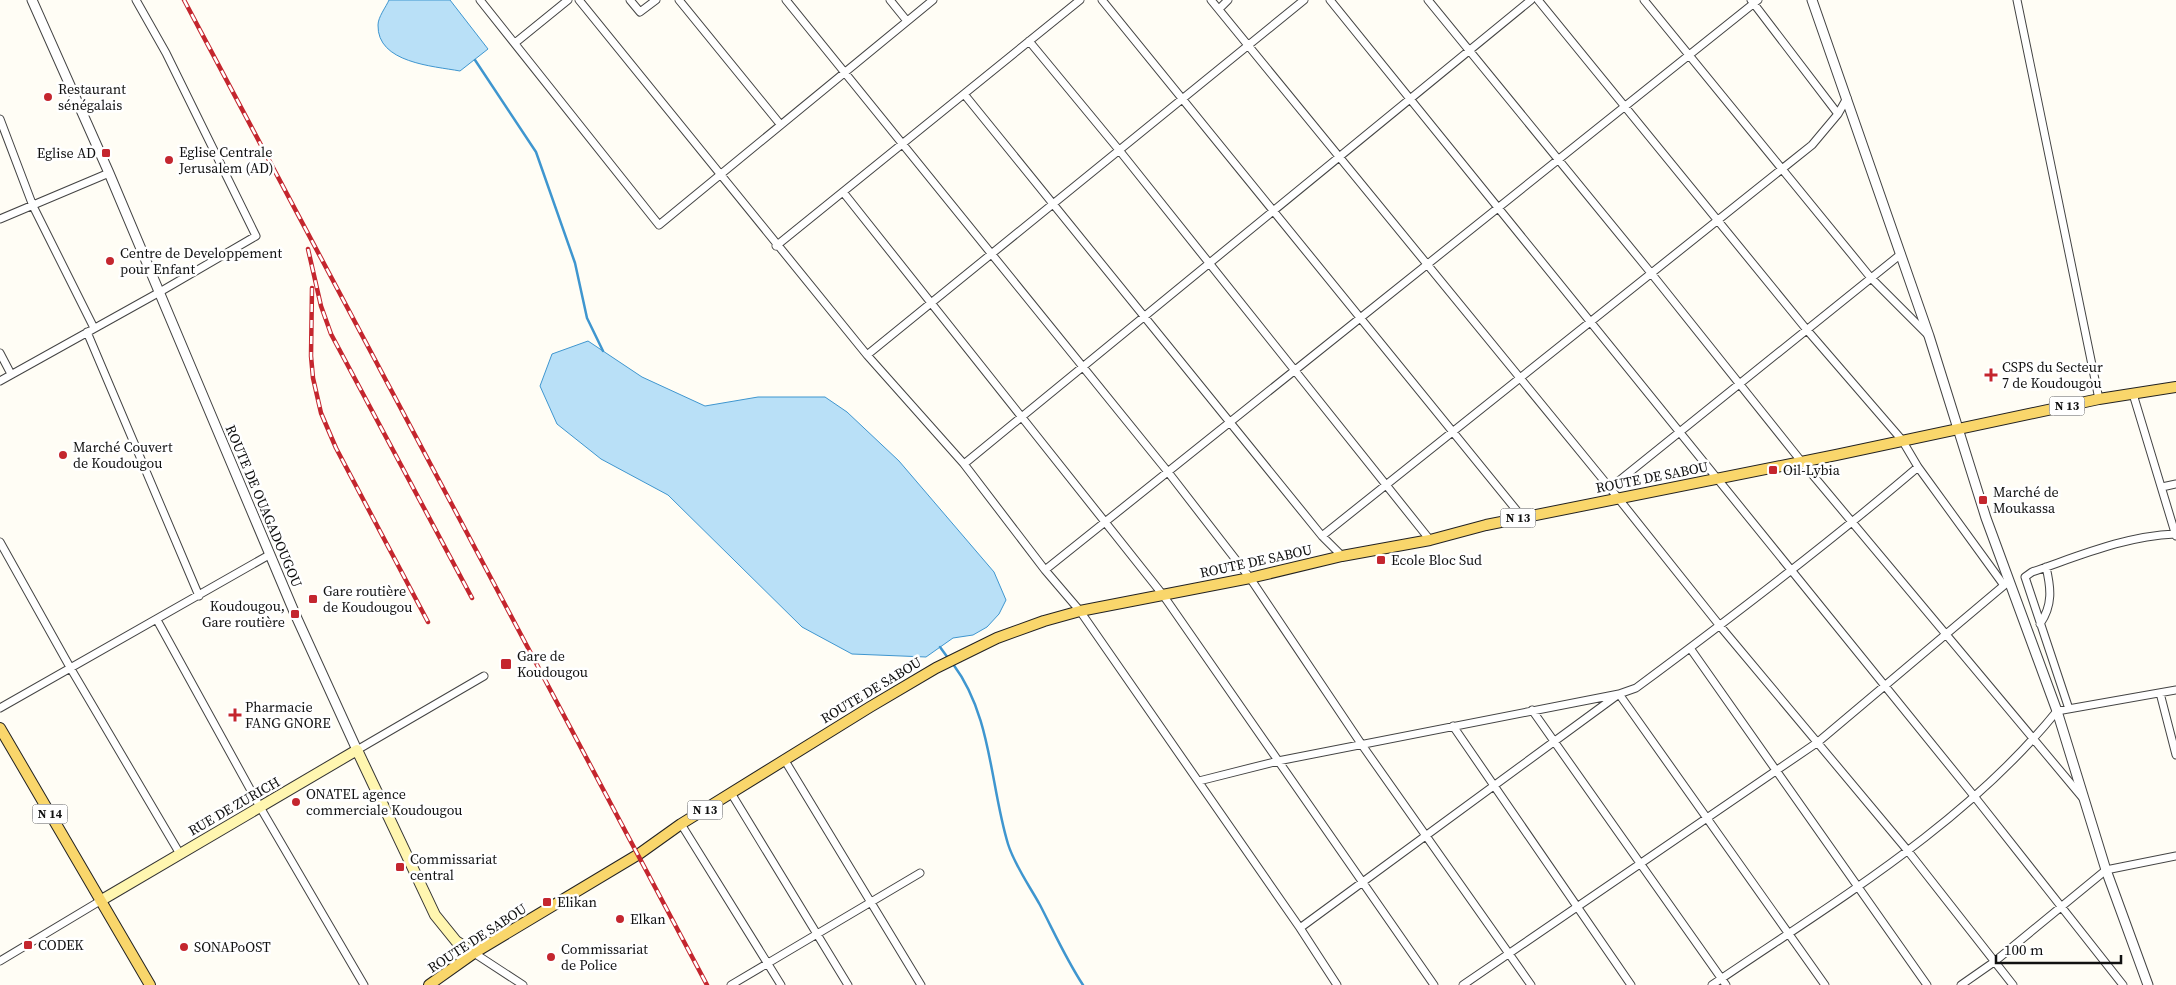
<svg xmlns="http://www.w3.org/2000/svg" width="2176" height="985" viewBox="0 0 2176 985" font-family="'Source Serif 4',serif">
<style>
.water{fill:#b9e0f7;stroke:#3f96cf}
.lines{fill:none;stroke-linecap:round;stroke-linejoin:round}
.stream{stroke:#3f96cf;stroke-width:2.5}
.minor-casing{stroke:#444;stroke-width:9}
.tertiary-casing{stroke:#444;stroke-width:11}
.secondary-casing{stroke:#333;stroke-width:12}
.primary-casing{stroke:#222;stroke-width:12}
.minor{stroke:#fff;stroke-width:7}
.tertiary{stroke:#fff;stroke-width:9}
.secondary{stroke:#fff6b0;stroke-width:10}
.primary{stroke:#f9d66b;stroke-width:10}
.rail-casing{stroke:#c4262e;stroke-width:4.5}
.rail{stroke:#fff;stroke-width:2.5;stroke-dasharray:8;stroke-linecap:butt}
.poi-dot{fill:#c4262e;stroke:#fff;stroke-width:2}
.labels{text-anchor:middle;stroke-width:5;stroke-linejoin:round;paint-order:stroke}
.shield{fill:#fff;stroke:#585858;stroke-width:1}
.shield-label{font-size:12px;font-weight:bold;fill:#111}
.poi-label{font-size:14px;fill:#111;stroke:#fff;text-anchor:start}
.street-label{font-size:14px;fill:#111;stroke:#fff}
</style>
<rect width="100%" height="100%" fill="#fffdf5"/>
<path class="water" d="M389,0H450L488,49L460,71C433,66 377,63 378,25C378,17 386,7 389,0Z
M588,341L642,377L705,406L758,397H825L847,412L899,461L994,572L1006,600L999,614L987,627L973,635L953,638L926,657L852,654L802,627L668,495L601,459L557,424L540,386L552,354Z"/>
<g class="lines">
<path class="stream" d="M475,60L536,152L575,263L587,318L603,351
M940,647L948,658
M953,664C992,716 990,785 1008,844C1015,866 1029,885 1040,905C1054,932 1066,959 1083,985"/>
<g class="minor-casing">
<path id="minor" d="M480,0L659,225L933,0
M579,0L867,355L964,464L1045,570L1080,611L1300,928L1337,985
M630,0L640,12L656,0
M679,0L780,124
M786,0L1168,472L1250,578L1362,745L1531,985
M890,0L907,21
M1102,0L1522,517
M1211,0L1610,488L1720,626L1908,851L2013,985
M1330,0L1974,796L2123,985
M1428,0L1651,273L1801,461L2082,797
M1538,0L1807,330L1902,440L1918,467L2003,584
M1644,0L1871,278L1927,334
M1751,0L1838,114
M2017,0L2099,399
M1219,9L1228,0
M1029,41L1119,150L1430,540
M515,43L568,0
M964,94L1322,536L1342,556
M0,119L33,206L94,328
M843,192L1163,595L1434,985
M0,219L109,173
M776,246L1080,0
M87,332L199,596
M0,353L11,374
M867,355L1304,0
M0,381L158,293L256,236L166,53L136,0
M2133,394L2176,536
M964,464L1531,0
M2162,487L2176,484
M1610,488L1901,254
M1322,536L1812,145L1838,114L1847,98
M0,542L71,669L180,854
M1045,570L1758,0
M157,620L260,807L364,985
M2040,624C2053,605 2051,588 2046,567
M1690,648L1927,985
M2160,693L2176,755
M0,708L269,555
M2069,709L2025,577L2032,572C2079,556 2125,536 2175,534
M1532,710L1726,985
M1453,726L1631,985
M357,750L484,676
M784,759L921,985
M1199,781L1278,761L1619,694L1825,985
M731,793L848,985
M681,824L781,985
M1300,928L1619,694L1636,688C1732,617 1827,545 1918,467
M474,953L523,985
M0,961L100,901
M731,985L920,873
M1463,985L1818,742L2008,582
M1712,985C1832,903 1964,826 2057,711L2176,690
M1961,985L1994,962L2106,870L2176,856"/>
</g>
<g class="tertiary-casing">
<path id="tertiary" d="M32,0L109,173L295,614L357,750
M1812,0L1929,336L1986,518L2057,711L2106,870L2148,985"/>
</g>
<g class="secondary-casing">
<path id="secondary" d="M100,901L357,750L435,915L456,941L474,953"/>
</g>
<g class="primary-casing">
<path id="primary" d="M0,728L150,985
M429,985L474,953L639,854L681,824L870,707L936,668L997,638L1044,621L1080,611L1250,578L1342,556L1430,540L1486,525L1836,455L2099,399L2176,387"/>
</g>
<use href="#minor" class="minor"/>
<use href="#tertiary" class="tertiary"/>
<use href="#secondary" class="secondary"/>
<use href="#primary" class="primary"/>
<g class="rail-casing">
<path id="rail" d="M184,0L707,985
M308,249L321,306L331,334L472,598
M312,288L311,356L313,378L321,413L336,448L428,622"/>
</g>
<use href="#rail" class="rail"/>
</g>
<g class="poi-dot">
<circle cx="48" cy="97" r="5"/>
<rect x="101" y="148" width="10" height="10" rx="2.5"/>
<circle cx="169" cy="160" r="5"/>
<circle cx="110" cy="261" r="5"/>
<path d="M1988.5 367.5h5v5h5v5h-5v5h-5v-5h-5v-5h5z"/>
<circle cx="63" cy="455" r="5"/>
<rect x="1768" y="465" width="10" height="10" rx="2.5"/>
<rect x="1978" y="495" width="10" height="10" rx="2.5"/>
<rect x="1376" y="555" width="10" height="10" rx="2.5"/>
<rect x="308" y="594" width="10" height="10" rx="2.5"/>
<rect x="290" y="609" width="10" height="10" rx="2.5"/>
<rect x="500" y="658" width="12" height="12" rx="2.5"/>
<path d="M232.5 707.5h5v5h5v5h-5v5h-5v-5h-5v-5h5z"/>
<circle cx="296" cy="802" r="5"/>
<rect x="395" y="862" width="10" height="10" rx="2.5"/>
<rect x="542" y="897" width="10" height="10" rx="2.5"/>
<circle cx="620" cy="919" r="5"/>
<rect x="23" y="940" width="10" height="10" rx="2.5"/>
<circle cx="184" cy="947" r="5"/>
<circle cx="551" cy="957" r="5"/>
</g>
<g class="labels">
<g class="shield">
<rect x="2049.5" y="396.5" width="35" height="19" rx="4"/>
<rect x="1500.5" y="508.5" width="35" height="19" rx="4"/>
<rect x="687.5" y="800.5" width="35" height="19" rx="4"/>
<rect x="32.5" y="804.5" width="35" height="19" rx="4"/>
</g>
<g class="shield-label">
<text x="2067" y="410">N 13</text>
<text x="1518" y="522">N 13</text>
<text x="705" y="814">N 13</text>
<text x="50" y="818">N 14</text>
</g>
<g class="poi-label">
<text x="58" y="94">Restaurant<tspan x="58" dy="16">sénégalais</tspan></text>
<text x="179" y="157">Eglise Centrale<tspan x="179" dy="16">Jerusalem (AD)</tspan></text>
<text x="96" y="158" text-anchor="end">Eglise AD</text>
<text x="120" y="258">Centre de Developpement<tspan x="120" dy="16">pour Enfant</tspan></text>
<text x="2002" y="372">CSPS du Secteur<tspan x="2002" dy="16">7 de Koudougou</tspan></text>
<text x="73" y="452">Marché Couvert<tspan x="73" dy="16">de Koudougou</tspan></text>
<text x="1783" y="475">Oil-Lybia</text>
<text x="1993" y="497">Marché de<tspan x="1993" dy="16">Moukassa</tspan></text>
<text x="1391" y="565">Ecole Bloc Sud</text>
<text x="323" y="596">Gare routière<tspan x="323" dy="16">de Koudougou</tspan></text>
<text x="285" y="611" text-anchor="end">Koudougou,<tspan x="285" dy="16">Gare routière</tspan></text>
<text x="517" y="661">Gare de<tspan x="517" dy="16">Koudougou</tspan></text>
<text x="245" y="712">Pharmacie<tspan x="245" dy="16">FANG GNORE</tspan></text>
<text x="306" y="799">ONATEL agence<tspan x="306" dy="16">commerciale Koudougou</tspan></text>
<text x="410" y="864">Commissariat<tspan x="410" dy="16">central</tspan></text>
<text x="557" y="907">Elikan</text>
<text x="630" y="924">Elkan</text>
<text x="38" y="950">CODEK</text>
<text x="194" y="952">SONAPoOST</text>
<text x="561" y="954">Commissariat<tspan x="561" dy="16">de Police</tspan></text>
</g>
<g class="street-label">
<text transform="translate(1652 477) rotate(-11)" y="5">ROUTE DE SABOU</text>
<text transform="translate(264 506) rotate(67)" y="5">ROUTE DE OUAGADOUGOU</text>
<text transform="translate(1256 561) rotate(-12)" y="5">ROUTE DE SABOU</text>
<text transform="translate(871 690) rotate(-31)" y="5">ROUTE DE SABOU</text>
<text transform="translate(234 806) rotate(-30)" y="5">RUE DE ZURICH</text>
<text transform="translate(477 938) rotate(-33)" y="5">ROUTE DE SABOU</text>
</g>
</g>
<path d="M1996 955v8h125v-8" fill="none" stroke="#111111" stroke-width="2.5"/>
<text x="2004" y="955" font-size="15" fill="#111111" stroke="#ffffff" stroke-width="4" paint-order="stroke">100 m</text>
</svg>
